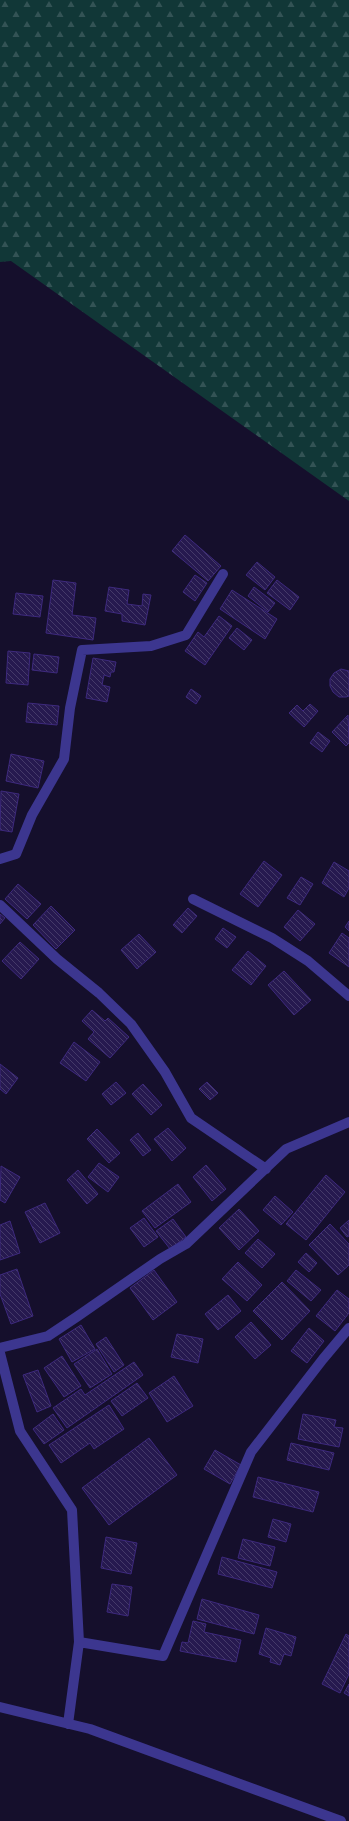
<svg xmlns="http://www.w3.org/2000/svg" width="349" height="1821" viewBox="0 0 349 1821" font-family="'Work Sans',sans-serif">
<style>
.forest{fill:url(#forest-firs)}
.building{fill:url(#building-back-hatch);stroke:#3d297d}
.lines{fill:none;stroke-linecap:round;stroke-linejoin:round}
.street{stroke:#3c368f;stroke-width:10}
</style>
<defs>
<pattern id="forest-firs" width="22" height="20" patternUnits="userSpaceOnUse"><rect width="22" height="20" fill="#113737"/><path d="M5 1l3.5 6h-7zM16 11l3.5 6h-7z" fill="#335355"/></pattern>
<pattern id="building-back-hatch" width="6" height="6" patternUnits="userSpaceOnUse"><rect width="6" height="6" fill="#26194f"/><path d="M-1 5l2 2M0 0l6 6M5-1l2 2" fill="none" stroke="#453a69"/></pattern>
</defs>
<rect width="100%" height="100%" fill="#150f2c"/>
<path class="forest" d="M0,0H349V501L11,261L0,262Z"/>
<path class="building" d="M185,535L221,566L208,581L172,551Z
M257,562L275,577L265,590L246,575Z
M195,575L207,583L195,601L183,592Z
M53,580L76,583L72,615L96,618L93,640L46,633Z
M277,580L299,597L290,610L267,593Z
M109,587L129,590L127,604L142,606L143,594L151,595L145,625L122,621V614L105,611Z
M254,587L275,603L268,612L248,596Z
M232,590L277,619L265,639L220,609Z
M16,593L43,596L40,617L13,614Z
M219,616L232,626L205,665L185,651L198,632L204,637Z
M237,628L252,640L244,650L229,638Z
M8,651L30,653L28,685L6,683Z
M34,654L59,657L57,673L32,670Z
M93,658L116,662L114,672H111L110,677L104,675L102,685L110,687L107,702L86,698Z
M341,669L349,671V696L346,697H339L333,692L330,686V679L334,673Z
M191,689L201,696L196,704L186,697Z
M28,703L59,706L57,725L26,722Z
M310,704L318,711L304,727L289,713L297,705L303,711Z
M348,715L349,743L346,746L332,732Z
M318,732L330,741L322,752L310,743Z
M11,754L44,761L38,788L6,781Z
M1,791L19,794L12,832L0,830Z
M264,861L282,875L258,907L240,894Z
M334,862L349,871V888L344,897L322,883Z
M301,877L313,884L300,905L287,898Z
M18,884L41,904L27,919L5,899Z
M51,906L75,930L56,949L33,925Z
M188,908L197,916L182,933L173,925Z
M298,910L315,924L300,941L284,927Z
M0,914L5,918L0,924Z
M349,921V931L345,927Z
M223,928L236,937L227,948L215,939Z
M342,933L349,938V967L329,953Z
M139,934L156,952L137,969L121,950Z
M20,942L39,959L21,979L2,961Z
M248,951L266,966L251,985L232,970Z
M284,971L311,1000L294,1015L268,985Z
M92,1010L105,1021L108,1018L129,1037L110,1058L88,1039L94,1032L82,1021Z
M74,1042L100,1062L86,1081L60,1063Z
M0,1064L18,1078L6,1094L0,1089Z
M116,1082L126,1093L111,1105L102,1094Z
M207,1082L218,1093L210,1100L199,1089Z
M143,1084L162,1105L151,1115L132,1094Z
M168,1128L186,1148L172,1161L154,1139Z
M97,1129L120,1153L109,1163L87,1139Z
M138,1133L151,1150L143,1156L130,1140Z
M99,1163L119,1177L108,1192L88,1177Z
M206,1165L226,1189L212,1201L193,1177Z
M1,1166L20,1177L5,1203L0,1200Z
M78,1170L98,1194L87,1204L67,1180Z
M326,1175L345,1192L306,1240L286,1224Z
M178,1184L191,1202L155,1228L142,1211Z
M275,1196L293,1212L281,1225L263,1210Z
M45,1203L60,1233L40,1243L25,1212Z
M239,1209L259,1231L239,1250L219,1228Z
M144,1218L158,1237L144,1247L130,1228Z
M173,1219L186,1237L170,1249L156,1231Z
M349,1220V1236L347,1237L340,1228Z
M10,1221L20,1253L0,1260V1225Z
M330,1224L349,1244V1265L338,1275L309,1245Z
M258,1239L275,1254L262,1268L245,1253Z
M306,1253L317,1263L309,1272L298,1262Z
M238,1262L262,1285L247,1301L222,1279Z
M17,1269L33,1316L11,1324L0,1294V1275Z
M154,1270L177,1302L153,1320L130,1288Z
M296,1270L321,1290L311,1301L287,1281Z
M282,1282L310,1311L282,1340L253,1311Z
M337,1290L349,1299V1313L335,1331L316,1316Z
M228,1295L241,1311L218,1330L205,1314Z
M251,1322L271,1345L255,1359L235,1337Z
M81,1325L95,1349L72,1362L59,1339Z
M309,1328L324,1341L307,1363L291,1351Z
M177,1334L203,1339L198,1363L171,1357Z
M106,1337L124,1365L114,1372L96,1344Z
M97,1349L112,1374L90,1388L74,1364Z
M62,1356L81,1386L64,1397L44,1368Z
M134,1362L143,1375L67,1428L53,1408L81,1389L85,1395Z
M38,1370L51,1406L37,1412L23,1375Z
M174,1376L193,1406L167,1422L149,1393Z
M137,1383L148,1398L122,1416L111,1401Z
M109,1405L124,1429L94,1449L90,1443L61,1463L49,1445Z
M53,1414L64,1430L44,1444L33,1429Z
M303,1414L336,1420L334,1427L343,1428L339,1447L298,1439Z
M149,1438L177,1475L109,1525L82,1488Z
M291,1443L334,1453L329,1470L287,1460Z
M215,1450L241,1465L230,1484L204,1469Z
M258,1477L319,1492L313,1512L253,1497Z
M273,1519L291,1524L286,1542L268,1537Z
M106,1537L137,1543L131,1574L101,1568Z
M243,1539L275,1547L270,1566L238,1558Z
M222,1557L277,1572L272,1588L218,1574Z
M112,1584L132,1587L128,1616L107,1612Z
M202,1599L259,1615L254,1634L197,1619Z
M193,1621L206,1624L204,1632L241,1640L236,1662L180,1651L182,1642L188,1643Z
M266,1628L296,1637L291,1656L284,1654L280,1665L270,1662L271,1658L259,1654Z
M346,1634L349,1636V1674L340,1693L322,1684Z
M349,1684V1696L344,1693Z"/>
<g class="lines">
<path class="street" d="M0,859L16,854L32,815L64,759L70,708L82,650L151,646L186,635L223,574
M193,899L272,938L308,961L349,996
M0,905L57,959L99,993L131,1024L165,1072L191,1118L266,1169
M0,1348L48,1336L78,1316L160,1259L186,1244L286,1149L349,1122
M0,1353L20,1431L72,1510L79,1642L68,1724
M79,1642L163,1656L251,1452L323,1359L349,1328
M0,1707L90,1729L341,1821"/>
</g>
</svg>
